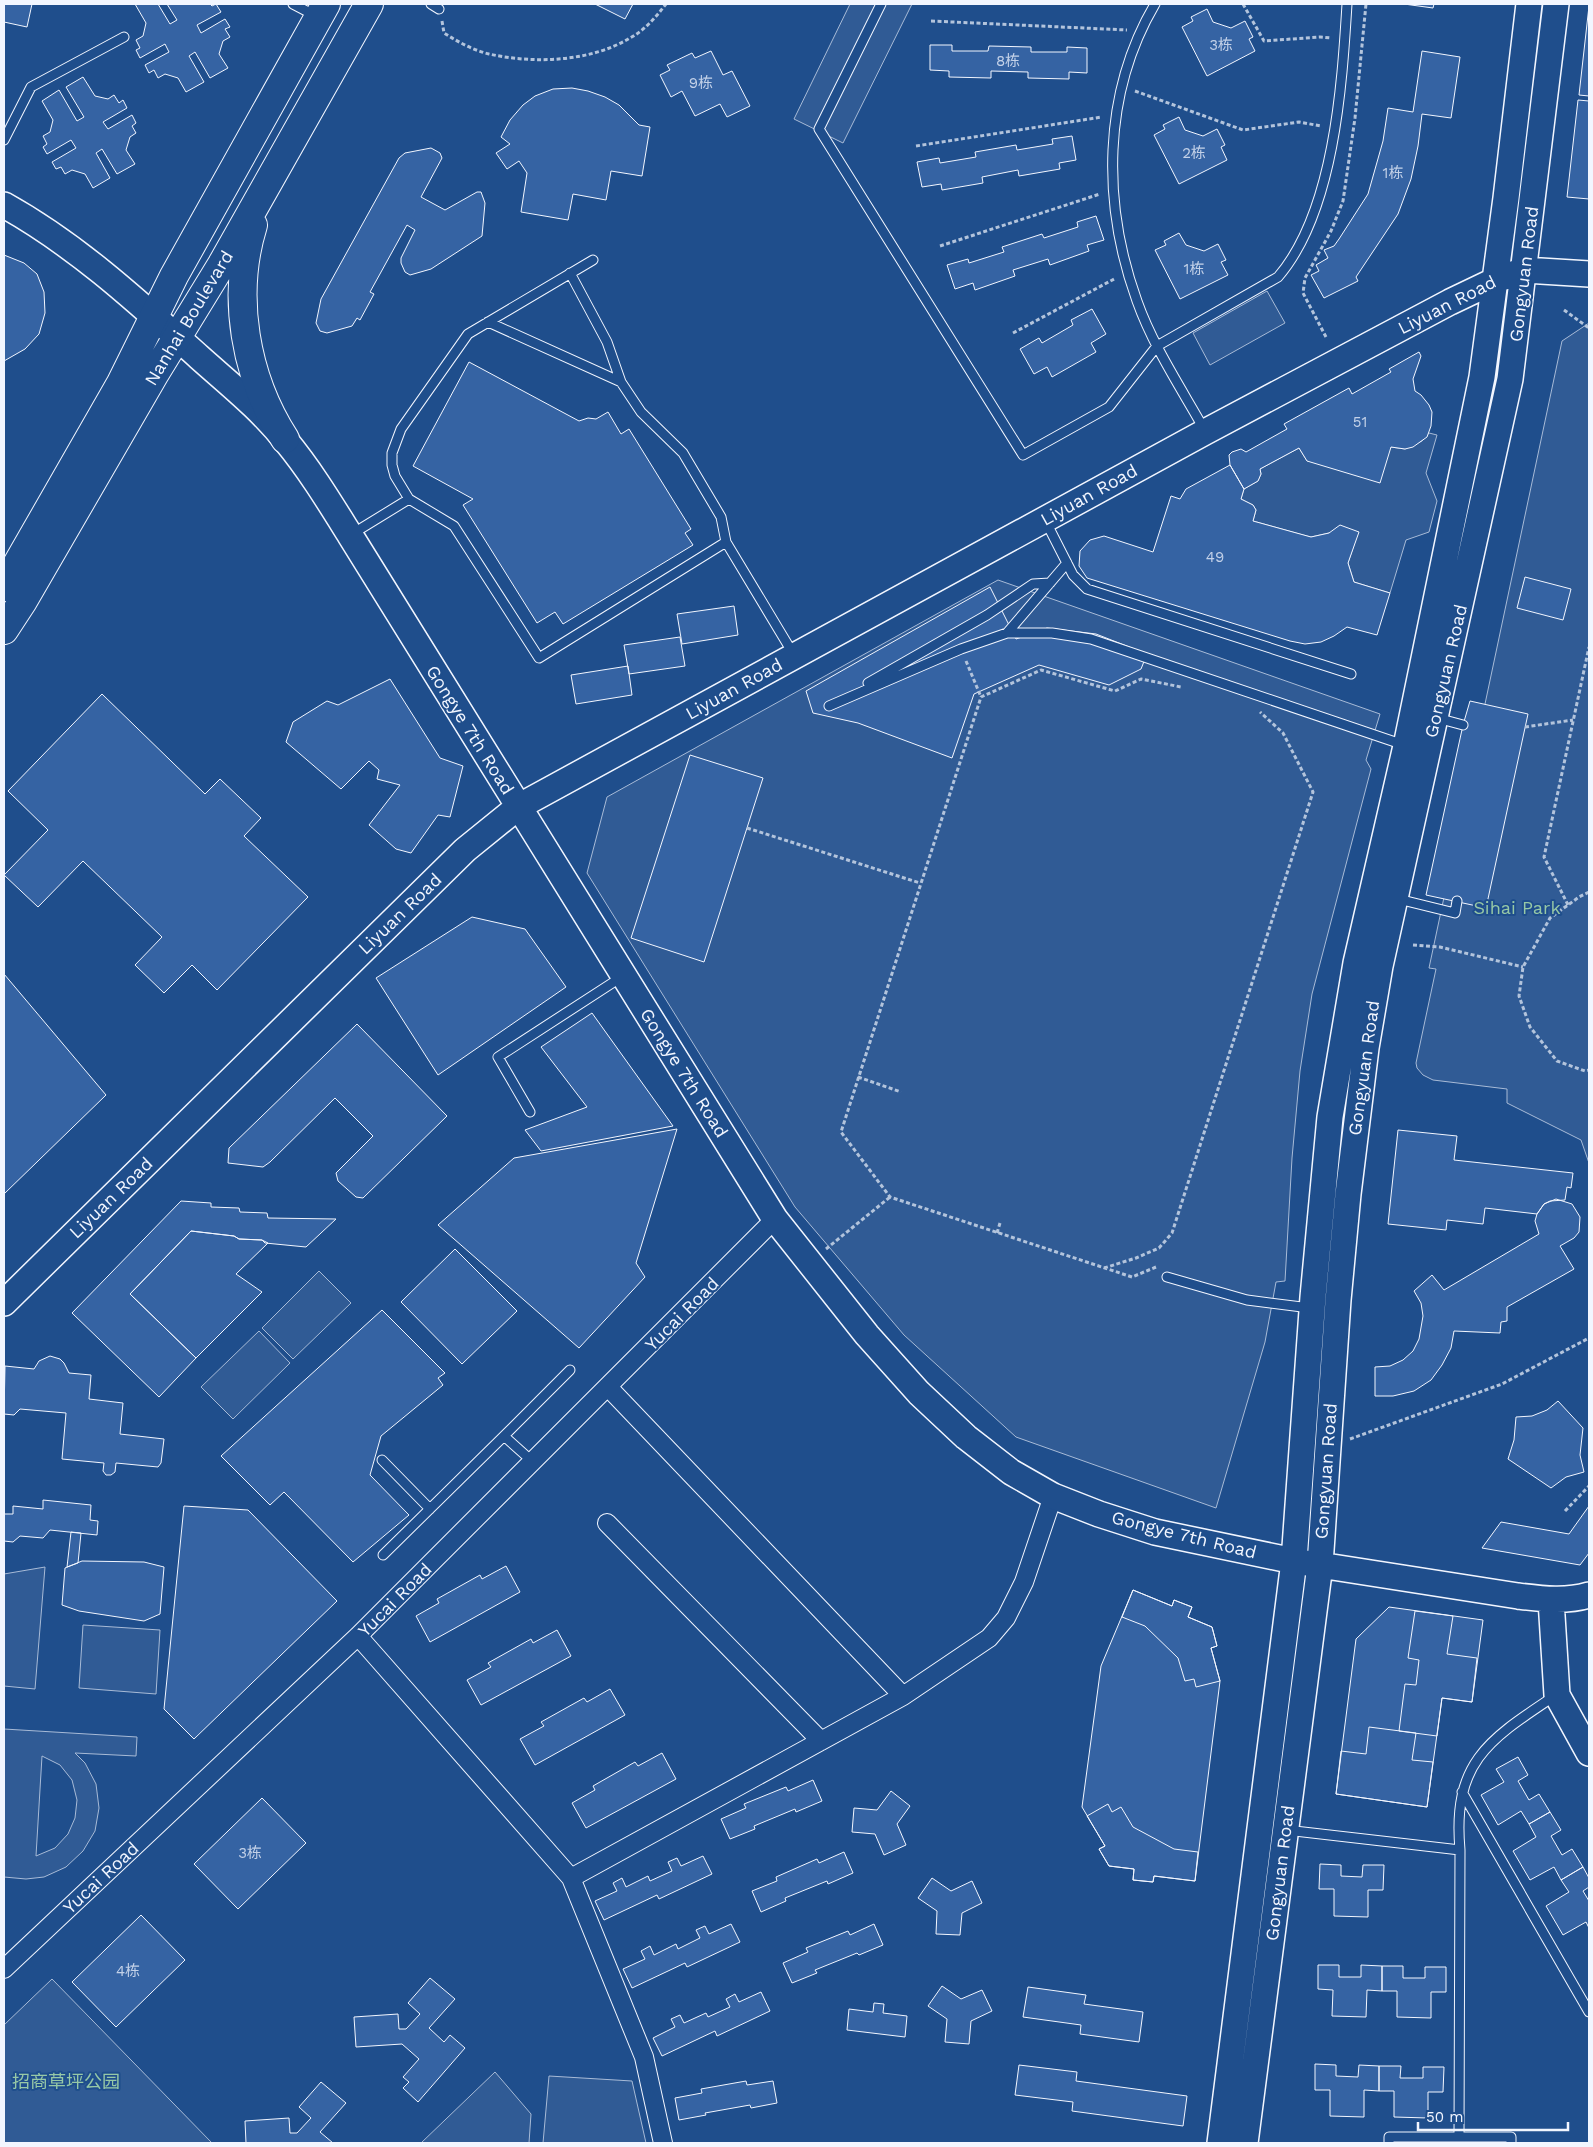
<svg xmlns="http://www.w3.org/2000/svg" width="1593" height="2147" viewBox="0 0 1593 2147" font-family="'Work Sans','Noto Sans SC',sans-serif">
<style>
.built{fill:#305b95;stroke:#a8bbd7;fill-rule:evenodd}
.building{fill:#3563a3;stroke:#f2f6ff}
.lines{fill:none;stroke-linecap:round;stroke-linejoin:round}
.lane-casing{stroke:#f2f6ff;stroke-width:11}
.street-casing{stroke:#f2f6ff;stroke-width:20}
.secondary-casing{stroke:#f2f6ff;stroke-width:28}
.primary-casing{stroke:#f2f6ff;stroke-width:30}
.path{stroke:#b3c4dc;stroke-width:3;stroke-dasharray:4 2.5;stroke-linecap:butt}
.lane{stroke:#1f4e8c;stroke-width:9}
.street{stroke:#1f4e8c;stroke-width:18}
.secondary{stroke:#1f4e8c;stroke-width:25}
.primary{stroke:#1f4e8c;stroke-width:28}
.labels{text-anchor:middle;stroke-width:4;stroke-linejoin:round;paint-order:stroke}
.number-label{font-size:15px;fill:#c3d1e8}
.street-label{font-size:18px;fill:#f2f6ff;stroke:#1f4e8c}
.park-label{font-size:18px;fill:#97c8a6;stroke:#1f4e8c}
</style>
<rect width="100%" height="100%" fill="#1f4e8c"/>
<path class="built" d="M850,4H912L843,143L794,119Z
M1267,291L1285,323L1210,365L1193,333Z
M1589,323V1163L1581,1140L1507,1103V1089L1433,1080L1423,1075L1417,1068L1416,1063L1436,969L1429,968L1562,341Z
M1429,433L1437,435L1426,473L1437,501L1429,532L1406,540L1390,593L1354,582L1348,563L1358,533H1329L1311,537L1303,535L1253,521L1256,510L1253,505L1241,499L1244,489L1258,481L1261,474L1260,469L1299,448L1307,461L1391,447L1405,449L1422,441Z
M998,580L1380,714L1366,760L1371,769L1312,994L1300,1071L1292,1158L1285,1281L1276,1282L1265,1342L1216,1508L1016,1437L904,1335L795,1207L587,873L607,797Z
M319,1271L351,1303L293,1359L262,1328Z
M259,1331L290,1363L233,1419L201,1387Z
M45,1567L35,1689L4,1686V1574Z
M83,1625L160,1630L156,1694L79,1688Z
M4,1729L137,1737L136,1756L75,1753L85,1763L96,1784L99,1808L95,1831L83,1851L66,1867L44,1877L26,1879L4,1877ZM42,1756L60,1765L72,1780L77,1800L75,1818L68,1834L55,1848L36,1856Z
M52,1979L212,2143H4V2025Z
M495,2072L531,2114L529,2143H421Z
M549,2076L632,2081L646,2143H543Z"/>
<path class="building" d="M4,4H32L27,27L4,22Z
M135,4H158L170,24L177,20L167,4H210L212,6L216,4L221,12L197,25L201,33L225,19L230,27L225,29L230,37L223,41L219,54L228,68L210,78L195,52L189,56L204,82L186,92L178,78L165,74L158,78L154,70L149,73L145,65L169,52L165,44L140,58L136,50L140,48L136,40L143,36L146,23Z
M595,4H633L625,19Z
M1404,4H1434L1433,8Z
M1589,6V96L1579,95Z
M1207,9L1213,22L1231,28L1245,21L1253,37L1249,39L1255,51L1207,76L1182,27L1193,21L1191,17Z
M930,45H952V51H988L989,46L1031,47V52H1067V47L1087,48V73L1069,72V79L1028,78V72L991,71V78L949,77V71L930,70Z
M711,51L723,75L732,71L750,106L727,117L720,104L695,116L682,91L671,97L660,75L670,70L667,65L692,53L695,58Z
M1422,51L1460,57L1451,118L1422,114L1418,146L1411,179L1398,214L1356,277L1358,281L1324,298L1311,275L1319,271L1316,265L1328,258L1324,250L1334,246L1339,239L1368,194L1383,141L1388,108L1413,112Z
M83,77L95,96L108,99L114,95L119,103L123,100L127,108L103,122L108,129L132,115L136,123L132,126L136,133L130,137L126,150L135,164L117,174L102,149L96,153L110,178L93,188L85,174L72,170L65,174L61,167L56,169L52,162L76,148L71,140L47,154L43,147L47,144L43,136L50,132L53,120L42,101L59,90L77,121L84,117L66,87Z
M572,88L588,91L605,97L619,105L639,125L650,127L642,176L611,171L606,200L573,194L568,220L521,212L527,173L519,161L507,169L496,153L510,144L501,137L510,120L523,105L535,96L553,89Z
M1578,100L1589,101V199L1567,197Z
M1179,117L1185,130L1203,136L1217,129L1225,145L1221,147L1227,160L1179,184L1154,135L1165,129L1163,125Z
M1072,136L1076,160L1059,163L1060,169L1019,176L1018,170L982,177L983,183L942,190L941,184L922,187L917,162L939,158L940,163L976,157L975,152L1016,145L1017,150L1053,144L1052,139Z
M431,148L440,153L442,158L421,197L445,210L477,192H481L485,203L482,236L431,269L410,275L405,272L401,263V258L415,230L407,225L370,292L374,294L360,320L357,318L352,326L327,333L320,331L316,323L321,299L399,158L405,153Z
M1096,216L1104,240L1087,245L1089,251L1050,265L1048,259L1013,270L1015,276L975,290L973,283L955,289L947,265L968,259L969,263L1004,252L1002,247L1042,234L1044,238L1078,227L1077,222Z
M1179,233L1186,245L1204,251L1218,244L1226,260L1221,262L1228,275L1180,299L1155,250L1166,245L1164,241Z
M4,255L24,263L37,274L44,292L45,313L39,334L25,349L4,361Z
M1092,309L1106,334L1091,343L1096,352L1052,377L1047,367L1034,374L1020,349L1039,338L1042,343L1073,325L1071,320Z
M1419,352L1421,356L1413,379L1415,391L1421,395L1429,405L1432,412L1431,426L1427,437L1413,447L1405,449L1391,447L1380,483L1307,461L1299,448L1260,469L1261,474L1258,481L1244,489L1230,465L1229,455L1232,452L1241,449L1246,452L1287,429L1284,424L1349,388L1352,394L1391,372L1389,369Z
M469,362L579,421L588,418L596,419L608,412L621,434L629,429L691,529L685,533L693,545L563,624L555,612L537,623L463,505L473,499L413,466Z
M1230,465L1244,489L1241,499L1253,505L1256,510L1253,521L1311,537L1329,533L1340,525L1359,532L1348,563L1354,582L1390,593L1377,635L1347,627L1334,636L1321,642L1305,644L1290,641L1087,578L1079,566L1080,551L1090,540L1104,536L1153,552L1171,496L1180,499L1186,489Z
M1525,577L1571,589L1563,620L1517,608Z
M990,587L1016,639L1047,628L1096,634L1147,654L1141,669L1109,685L1039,665L974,694L952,758L858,723L813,713L806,691Z
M734,606L738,635L682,644L677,614Z
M680,637L685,666L629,674L624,645Z
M628,666L632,695L576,704L571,675Z
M390,679L440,758L463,766L450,817L438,815L411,853L396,849L369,825L400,785L377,779L379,770L369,761L341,789L286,742L293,722L327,701L338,705Z
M102,694L205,794L220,779L261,818L244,836L308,897L217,990L192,965L164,993L135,965L162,937L83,861L38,907L4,875L48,830L8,791Z
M1470,701L1528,714L1486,908L1426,895L1463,725Z
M690,755L763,778L704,962L631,938Z
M472,917L525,929L566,987L438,1075L376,978Z
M4,974L106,1095L4,1194Z
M592,1013L673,1126L541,1151L525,1130L587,1107L541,1047Z
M357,1024L447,1116L363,1198L356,1197L338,1181L336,1173L373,1136L335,1098L270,1162L263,1167L228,1163L229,1148Z
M677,1129L636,1263L645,1277L579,1348L438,1225L514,1158Z
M1398,1130L1457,1136L1454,1160L1573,1173L1571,1188L1567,1187L1565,1200L1550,1201L1544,1204L1537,1214L1485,1208L1483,1224L1447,1220L1446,1230L1388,1224Z
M1556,1199L1572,1204L1580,1217L1579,1232L1574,1238L1560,1246L1574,1269L1507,1307V1321L1501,1322L1500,1333L1454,1331L1451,1348L1442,1365L1431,1380L1414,1391L1393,1396H1375V1367L1390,1366L1403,1360L1413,1351L1419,1339L1423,1316L1421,1303L1414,1291L1432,1275L1444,1290L1539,1234L1535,1221L1537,1214L1544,1204Z
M181,1201L211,1203V1207L239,1208L240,1212L267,1213L268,1218L336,1219L306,1247L265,1243L262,1240L239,1239L234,1236L191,1231L130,1294L196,1358L159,1397L72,1313Z
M191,1231L234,1236L239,1239L262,1240L268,1243L236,1274L262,1292L196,1358L130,1294Z
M455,1249L517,1311L462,1364L401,1302Z
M382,1310L445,1373L438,1378L443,1385L381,1436L370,1475L409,1515L353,1562L284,1492L270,1505L221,1456Z
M50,1356L60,1359L64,1363L69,1373L91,1375L89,1399L123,1403L120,1434L164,1439L161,1463L158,1467L116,1463L115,1472L111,1475H106L103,1471L104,1463L62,1459L66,1413L20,1409L14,1415L4,1414L5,1366L34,1369L39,1361Z
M1558,1401L1583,1428L1580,1455L1584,1472L1566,1477L1551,1488L1508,1459L1514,1440L1516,1417L1532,1416L1547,1410Z
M43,1500L91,1505L90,1520L98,1521L97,1535L50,1530L43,1538L20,1536L13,1542L4,1541V1514H13V1506L43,1509Z
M184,1506L248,1510L337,1601L194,1739L164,1709Z
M1589,1506V1553L1580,1565L1482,1548L1501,1522L1569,1534Z
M71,1532L81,1533L78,1563L67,1567Z
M82,1561L144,1562L164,1567L160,1614L144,1621L79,1611L62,1605L65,1568Z
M506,1566L520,1592L430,1642L416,1616L439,1603L437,1599L480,1575L482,1579Z
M1133,1590L1172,1606L1174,1600L1192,1607L1188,1617L1212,1627L1217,1646L1211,1648L1220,1681L1195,1881L1154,1876L1153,1882L1133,1880L1134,1869L1109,1866L1099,1849L1105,1846L1082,1807L1101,1666Z
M1133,1590L1172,1606L1174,1600L1192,1607L1188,1617L1212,1627L1217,1646L1211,1648L1220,1681L1196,1687L1194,1679L1185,1681L1178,1658L1145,1626L1122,1617Z
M1389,1607L1483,1620L1472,1702L1442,1698L1427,1807L1336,1794L1356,1639Z
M1415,1611L1453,1616L1447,1654L1477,1658L1472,1702L1442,1698L1437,1736L1399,1731L1405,1684L1416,1685L1419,1660L1408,1658Z
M557,1630L571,1656L481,1705L467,1680L491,1667L488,1663L531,1639L533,1643Z
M610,1689L625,1715L535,1765L520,1739L544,1726L541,1722L584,1698L587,1702Z
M1369,1727L1416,1733L1412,1760L1433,1762L1427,1807L1336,1794L1341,1751L1366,1754Z
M662,1753L676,1779L586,1828L572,1803L595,1790L593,1786L635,1762L638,1766Z
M1518,1757L1528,1775L1518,1781L1529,1800L1539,1794L1550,1812L1529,1824L1521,1811L1498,1825L1481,1795L1504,1782L1496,1769Z
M813,1780L822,1801L796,1812L795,1809L754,1826L755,1829L730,1839L721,1819L746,1808L744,1804L786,1787L788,1791Z
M891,1791L910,1806L897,1824L906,1845L884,1855L875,1834L852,1832L854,1808L877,1810Z
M262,1798L306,1843L238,1909L194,1864Z
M1108,1804L1112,1812L1121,1807L1133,1827L1174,1849L1198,1852L1195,1881L1154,1876L1153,1882L1133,1880L1134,1869L1109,1866L1099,1849L1105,1846L1087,1816Z
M1550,1812L1561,1830L1551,1836L1562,1855L1572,1849L1583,1867L1561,1880L1554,1867L1530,1880L1513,1851L1536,1837L1529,1824Z
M844,1852L853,1873L828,1884L827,1881L785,1898L786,1901L761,1912L752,1891L777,1881L776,1877L817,1859L819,1863Z
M703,1856L712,1874L659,1899L657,1895L604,1920L595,1901L617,1891L613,1883L622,1878L626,1887L648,1876L650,1881L672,1871L668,1862L677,1858L681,1866Z
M1320,1864L1341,1865V1876L1362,1877L1363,1865H1384L1383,1890H1368V1917L1334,1916V1889H1319Z
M1583,1867L1589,1878V1887L1583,1891L1589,1901V1928L1586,1922L1563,1935L1546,1906L1569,1892L1561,1880Z
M932,1878L951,1891L972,1881L982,1903L962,1913L960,1935L936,1934L937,1911L918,1898Z
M141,1915L185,1960L116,2027L72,1982Z
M731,1924L740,1942L687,1967L685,1963L632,1988L623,1969L645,1959L641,1951L650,1946L654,1955L676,1944L678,1949L700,1938L696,1930L705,1926L709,1934Z
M874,1924L883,1945L859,1955L857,1953L815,1970L817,1973L792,1983L783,1963L808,1952L806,1948L848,1931L850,1935Z
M1318,1965H1339V1977H1361V1965L1382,1966V1991L1367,1990L1366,2017L1332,2016L1333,1990L1318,1989Z
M1382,1966H1403V1978H1425V1967H1446V1992H1431V2018L1397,2017V1991H1382Z
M430,1978L455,1999L429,2028L444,2042L450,2035L465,2048L418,2102L403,2088L409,2082L403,2077L419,2059L402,2044L356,2047L354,2017L398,2014L399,2029H406L420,2014L408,2003Z
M942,1986L961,1999L982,1990L992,2011L971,2021L969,2044L945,2042L947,2019L928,2006Z
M1028,1987L1086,1995L1084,2004L1143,2012L1139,2042L1080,2034L1081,2025L1023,2017Z
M761,1992L770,2011L717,2036L715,2031L662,2056L653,2038L675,2027L671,2019L680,2015L684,2023L706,2013L708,2017L730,2007L726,1999L735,1994L739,2002Z
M874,2003L884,2004L883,2013L907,2016L905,2037L847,2030L849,2009L873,2012Z
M1315,2064L1336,2065V2076L1358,2077L1359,2065L1379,2066V2091L1364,2090V2117L1330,2116V2090H1315Z
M1019,2065L1077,2072L1076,2081L1187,2096L1183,2126L1072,2111L1073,2102L1015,2095Z
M1379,2066H1401L1400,2078H1423V2067H1444L1443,2092H1428V2118L1394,2117V2091H1379Z
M746,2081L747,2085L773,2081L777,2103L751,2108L750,2105L705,2113L706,2115L679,2120L675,2098L702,2093L701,2089Z
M321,2082L346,2103L320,2132L333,2143H246L245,2121L289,2118L290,2133H297L311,2118L299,2107Z"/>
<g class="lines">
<g class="lane-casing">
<path id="lane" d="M293,4L316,16
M431,4L439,9
M881,4L819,129L1023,455L1109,407L1157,346L1278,277C1334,212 1342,86 1347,4
M1155,4C1102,94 1102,204 1137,301C1153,346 1181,388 1204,429
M4,140L31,87L124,37
M593,260L468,334L401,429L392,453V465L395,476L409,499L454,526L539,658L726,542
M570,273L607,342L621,382L641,412L683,453L721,517L726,542L794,655
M488,322L621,382
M1046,522L1073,575L1087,589L1351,674
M352,534L409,499
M1007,633L1067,563
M868,683L987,615L1033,584L1050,583
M829,706L961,649L1007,633H1052L1091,639L1404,745
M1437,718L1463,725
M1398,899L1455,913L1457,901
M530,1112L498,1057L623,976
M1167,1277L1247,1300L1310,1308
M504,1436L570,1370
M382,1460L430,1509
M383,1555L504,1436L533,1462
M1462,1792L1589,2012
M1286,1830L1460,1850
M1459,2137H1511V2143
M1389,2143V2137H1459L1460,1850C1452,1761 1490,1739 1556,1695"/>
</g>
<g class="street-casing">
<path id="street" d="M608,1387L903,1696
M607,1523L821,1741
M358,1636L571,1878L644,2057L663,2143
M571,1878L903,1696L989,1638L1006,1618L1024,1582L1053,1496
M4,1969L358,1636L775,1219"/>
</g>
<g class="secondary-casing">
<path id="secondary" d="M4,205C76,245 137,301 199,357C228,383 261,409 286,441C310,470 330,503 350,535L775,1219L867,1335L919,1393L966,1437L1011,1472L1053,1496L1099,1514L1155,1532L1294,1561L1518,1596C1543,1599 1565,1602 1589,1595
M4,1303L465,850L518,807L1205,432L1450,302L1496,280L1524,270L1589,274
M1551,1600L1557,1695L1589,1753
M1220,2143L1294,1561L1313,1297L1330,1117L1356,963L1406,746L1482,377L1506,198L1529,4
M1245,2143L1320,1565L1338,1300L1348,1194L1366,1048L1380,966L1510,379L1556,4"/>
</g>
<g class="primary-casing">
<path id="primary" d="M253,225C231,296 245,377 285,439
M4,587L121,383L174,276L326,4
M4,630L23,601L154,375L222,264L369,4"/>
</g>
<path class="path" d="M1243,4L1264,41L1320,37L1331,38
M442,21L444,33C458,42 473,50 489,54C534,64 590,62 630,38C645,30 656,17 666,4
M931,21L1127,30
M1135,91L1243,130L1299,122L1321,126
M916,146L1102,117
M940,246L1100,194
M1564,310L1589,328
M1013,333L1116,278
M1326,337L1303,293L1305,278L1331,231L1343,201L1355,118L1366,4
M966,661L981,697
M1525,727L1573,720
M747,828L920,883
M1589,892L1579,897L1550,918L1523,967L1519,996L1530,1027L1557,1061L1585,1071L1589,1070
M1568,905L1544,857L1589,647
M1413,945L1440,947L1523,967
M858,1077L901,1092
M997,1233L1000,1223
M826,1249L890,1197
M1156,1267L1132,1277L890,1197L841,1132L981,697L1041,670L1115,691L1141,679L1181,687
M1104,1268L1136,1258L1159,1248L1172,1233L1313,792L1283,733L1260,712
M1350,1439L1502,1384L1589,1338
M1565,1511L1589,1486"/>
<use href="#lane" class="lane"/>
<use href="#street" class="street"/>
<use href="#secondary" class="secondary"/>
<use href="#primary" class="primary"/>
</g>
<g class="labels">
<g class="number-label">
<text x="1221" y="50">3栋</text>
<text x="1008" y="66">8栋</text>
<text x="701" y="88">9栋</text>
<text x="1194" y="158">2栋</text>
<text x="1393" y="178">1栋</text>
<text x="1194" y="274">1栋</text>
<text x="1360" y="427">51</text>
<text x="1215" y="562">49</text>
<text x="250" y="1858">3栋</text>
<text x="128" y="1976">4栋</text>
</g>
<g class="street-label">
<text transform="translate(1524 274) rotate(-83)" y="6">Gongyuan Road</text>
<text transform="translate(1447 305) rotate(-27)" y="6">Liyuan Road</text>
<text transform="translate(189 318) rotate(-59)" y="6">Nanhai Boulevard</text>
<text transform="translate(1089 495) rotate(-29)" y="6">Liyuan Road</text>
<text transform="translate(1446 671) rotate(-77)" y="6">Gongyuan Road</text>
<text transform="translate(734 689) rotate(-29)" y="6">Liyuan Road</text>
<text transform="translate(470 730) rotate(58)" y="6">Gongye 7th Road</text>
<text transform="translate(400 914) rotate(-44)" y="6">Liyuan Road</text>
<text transform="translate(1364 1068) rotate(-82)" y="6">Gongyuan Road</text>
<text transform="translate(684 1073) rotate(58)" y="6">Gongye 7th Road</text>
<text transform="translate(111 1198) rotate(-44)" y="6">Liyuan Road</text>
<text transform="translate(682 1314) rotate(-45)" y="6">Yucai Road</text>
<text transform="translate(1326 1471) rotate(-86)" y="6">Gongyuan Road</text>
<text transform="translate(1184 1535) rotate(14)" y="6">Gongye 7th Road</text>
<text transform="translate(395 1600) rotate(-45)" y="6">Yucai Road</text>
<text transform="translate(1280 1873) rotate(-83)" y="6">Gongyuan Road</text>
<text transform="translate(101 1878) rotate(-43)" y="6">Yucai Road</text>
</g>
<g class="park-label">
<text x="1517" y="914">Sihai Park</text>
<text x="66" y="2088">招商草坪公园</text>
</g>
</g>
<rect width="1593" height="2147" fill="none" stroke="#f2f6ff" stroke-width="10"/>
<path d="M1418 2122v8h150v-8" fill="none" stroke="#f2f6ff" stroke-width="2.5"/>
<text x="1426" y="2122" font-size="15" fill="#f2f6ff" stroke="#1f4e8c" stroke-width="4" paint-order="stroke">50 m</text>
</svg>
